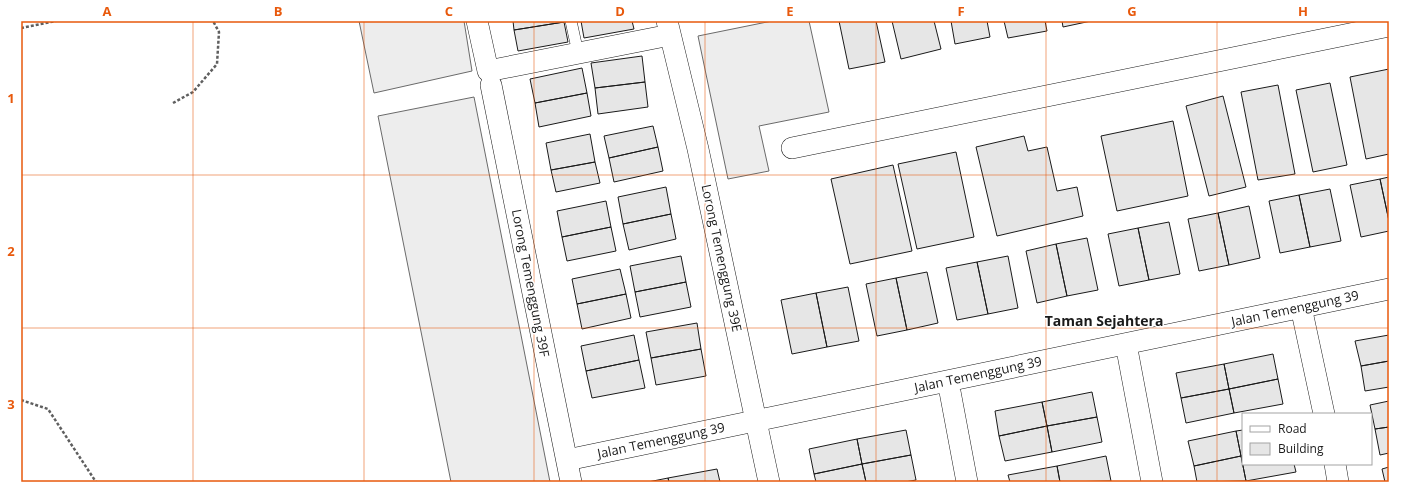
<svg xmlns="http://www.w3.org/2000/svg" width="1410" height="503" viewBox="0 0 1410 503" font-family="'Open Sans',sans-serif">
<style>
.built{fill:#ededed;stroke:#6a6a6a}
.building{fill:#e6e6e6;stroke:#1a1a1a}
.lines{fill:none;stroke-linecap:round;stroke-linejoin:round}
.lane-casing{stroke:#1a1a1a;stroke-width:12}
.street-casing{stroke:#1a1a1a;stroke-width:22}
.path{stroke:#5f5f5f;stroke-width:2.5;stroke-dasharray:3 2;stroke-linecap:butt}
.lane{stroke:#fff;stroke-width:11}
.street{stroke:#fff;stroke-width:21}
.grid{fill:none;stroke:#e8590c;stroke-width:1;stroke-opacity:0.55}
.labels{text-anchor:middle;stroke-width:3;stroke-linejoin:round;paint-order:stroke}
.street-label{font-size:13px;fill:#1a1a1a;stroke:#fff}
.neighbourhood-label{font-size:14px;font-weight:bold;fill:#1a1a1a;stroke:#fff}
.neatline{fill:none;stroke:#e8590c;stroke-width:1.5}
.grid-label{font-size:13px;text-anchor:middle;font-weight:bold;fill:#e8590c}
</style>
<rect width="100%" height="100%" fill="#fff"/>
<path class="built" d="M359,21H464L472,71L374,93Z
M772,21H809L829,112L759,126L769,171L728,179L698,36Z
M474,97L550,482H451L378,116Z"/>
<path class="building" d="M513,21H563L564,22L514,30Z
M581,21H632L634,29L584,38Z
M839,21H876L885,62L849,69Z
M892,21H934L941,49L901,59Z
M951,21H987L990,37L955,44Z
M1004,21H1045L1047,31L1008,38Z
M1062,21H1091L1063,27Z
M564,22L568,42L518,51L514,30Z
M642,56L645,82L595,88L591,63Z
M582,68L587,93L535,103L530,79Z
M1389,69V154L1366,159L1350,77Z
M645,82L648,107L598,114L595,88Z
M1330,83L1347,165L1313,172L1296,90Z
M1278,85L1295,174L1258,180L1241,92Z
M587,93L591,116L539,127L535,103Z
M1223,96L1246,187L1209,196L1186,106Z
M1173,121L1188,196L1117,211L1101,136Z
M653,126L658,147L609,158L604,136Z
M590,134L595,162L551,170L546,143Z
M1024,136L1028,151L1047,147L1057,191L1077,187L1083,216L997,236L976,147Z
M658,147L663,171L614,182L609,158Z
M956,152L974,237L917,249L898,164Z
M595,162L600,183L556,192L551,170Z
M893,165L912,251L850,264L831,179Z
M1389,177V221L1380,179Z
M1380,179L1389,221V231L1361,237L1350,185Z
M666,187L671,214L623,224L618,197Z
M1330,189L1341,241L1310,247L1299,195Z
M1299,195L1310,247L1280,253L1269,201Z
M606,201L611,227L562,237L557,211Z
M1249,206L1260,258L1229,265L1218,213Z
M1218,213L1229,265L1199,271L1188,219Z
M671,214L676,239L629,250L623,224Z
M1169,222L1180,274L1149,280L1138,228Z
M611,227L616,251L567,261L562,237Z
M1138,228L1149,280L1119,286L1108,234Z
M1087,238L1098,290L1067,296L1056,244Z
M1056,244L1067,296L1037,303L1026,251Z
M681,256L686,282L635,292L630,266Z
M1008,256L1018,308L988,314L977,262Z
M977,262L988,314L957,320L946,268Z
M620,269L626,294L577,304L572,279Z
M927,272L938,323L907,330L896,278Z
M896,278L907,330L877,336L866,284Z
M686,282L691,307L640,317L635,292Z
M848,287L859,341L827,347L816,293Z
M816,293L827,347L792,354L781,300Z
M626,294L631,318L582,329L577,304Z
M697,323L701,349L651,358L646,332Z
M634,335L639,360L586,371L581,346Z
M1389,335V361L1361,366L1355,341Z
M701,349L706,376L656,385L651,358Z
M1273,354L1278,379L1229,389L1224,364Z
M639,360L645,388L592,398L586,371Z
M1389,361V387L1365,391L1361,366Z
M1224,364L1229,389L1181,398L1176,373Z
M1278,379L1283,404L1234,413L1229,389Z
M1229,389L1234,413L1186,423L1181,398Z
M1092,392L1097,417L1047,426L1042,402Z
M1389,401V427L1375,429L1370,405Z
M1042,402L1047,426L999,436L995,411Z
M1097,417L1102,442L1052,452L1047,426Z
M1047,426L1052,452L1005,461L999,436Z
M1389,427V453L1380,455L1375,429Z
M906,430L911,455L862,464L857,439Z
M1243,430V456H1241L1236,431Z
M1236,431L1241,456L1194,466L1188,441Z
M857,439L862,464L814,474L809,449Z
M911,455L916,480L905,482H866L862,464Z
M1106,456L1111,481L1060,482L1057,466Z
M1241,456L1246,481L1197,482L1194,466Z
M1241,456H1243V464H1294L1296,472L1246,481Z
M862,464L866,482H816L814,474Z
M1057,466L1060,482H1010L1008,475Z
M1389,467V482H1385L1382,469Z
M717,469L720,482H669L668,478Z
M668,478L669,482H648Z"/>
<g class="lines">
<g class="lane-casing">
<path id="lane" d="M571,21L578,53"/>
</g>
<g class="street-casing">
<path id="street" d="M477,21L488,71L670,35
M667,21L698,149L769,482
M491,85L571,482
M792,148L1389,26
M1301,307L1324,414
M1126,344L1152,482
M948,381L967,482
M567,460L1389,289
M1335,464L1338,482"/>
</g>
<path class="path" d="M21,28L56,21
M173,103L193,92L217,64L219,32L213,21
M21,400L48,409L96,482"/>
<use href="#lane" class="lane"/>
<use href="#street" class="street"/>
</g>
<path class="grid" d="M193,21V482M364,21V482M534,21V482M705,21V482M876,21V482M1046,21V482M1217,21V482M21,175H1389M21,328H1389"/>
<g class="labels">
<g class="street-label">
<text transform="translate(722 258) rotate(78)" y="5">Lorong Temenggung 39E</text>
<text transform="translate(531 283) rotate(79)" y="5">Lorong Temenggung 39F</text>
<text transform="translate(1295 308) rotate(-12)" y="5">Jalan Temenggung 39</text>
<text transform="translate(978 374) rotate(-12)" y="5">Jalan Temenggung 39</text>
<text transform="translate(661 440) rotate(-12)" y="5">Jalan Temenggung 39</text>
</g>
<g class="neighbourhood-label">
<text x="1104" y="326">Taman Sejahtera</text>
</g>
</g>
<rect width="1410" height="503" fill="none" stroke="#ffffff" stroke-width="44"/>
<rect x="1242" y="413" width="130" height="52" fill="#ffffff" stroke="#a3a3a3"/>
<rect x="1250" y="426" width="20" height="6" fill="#ffffff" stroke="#a3a3a3"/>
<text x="1278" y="433" font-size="12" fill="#1a1a1a">Road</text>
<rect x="1250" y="443" width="20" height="12" fill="#e6e6e6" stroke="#a3a3a3"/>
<text x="1278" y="453" font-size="12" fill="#1a1a1a">Building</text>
<rect x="22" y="22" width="1366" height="459" class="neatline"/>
<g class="grid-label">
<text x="107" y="16">A</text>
<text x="278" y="16">B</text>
<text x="449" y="16">C</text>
<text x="620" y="16">D</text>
<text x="790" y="16">E</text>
<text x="961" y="16">F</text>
<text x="1132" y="16">G</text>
<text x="1303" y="16">H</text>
<text x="11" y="103">1</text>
<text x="11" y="256">2</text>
<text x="11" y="409">3</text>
</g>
</svg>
